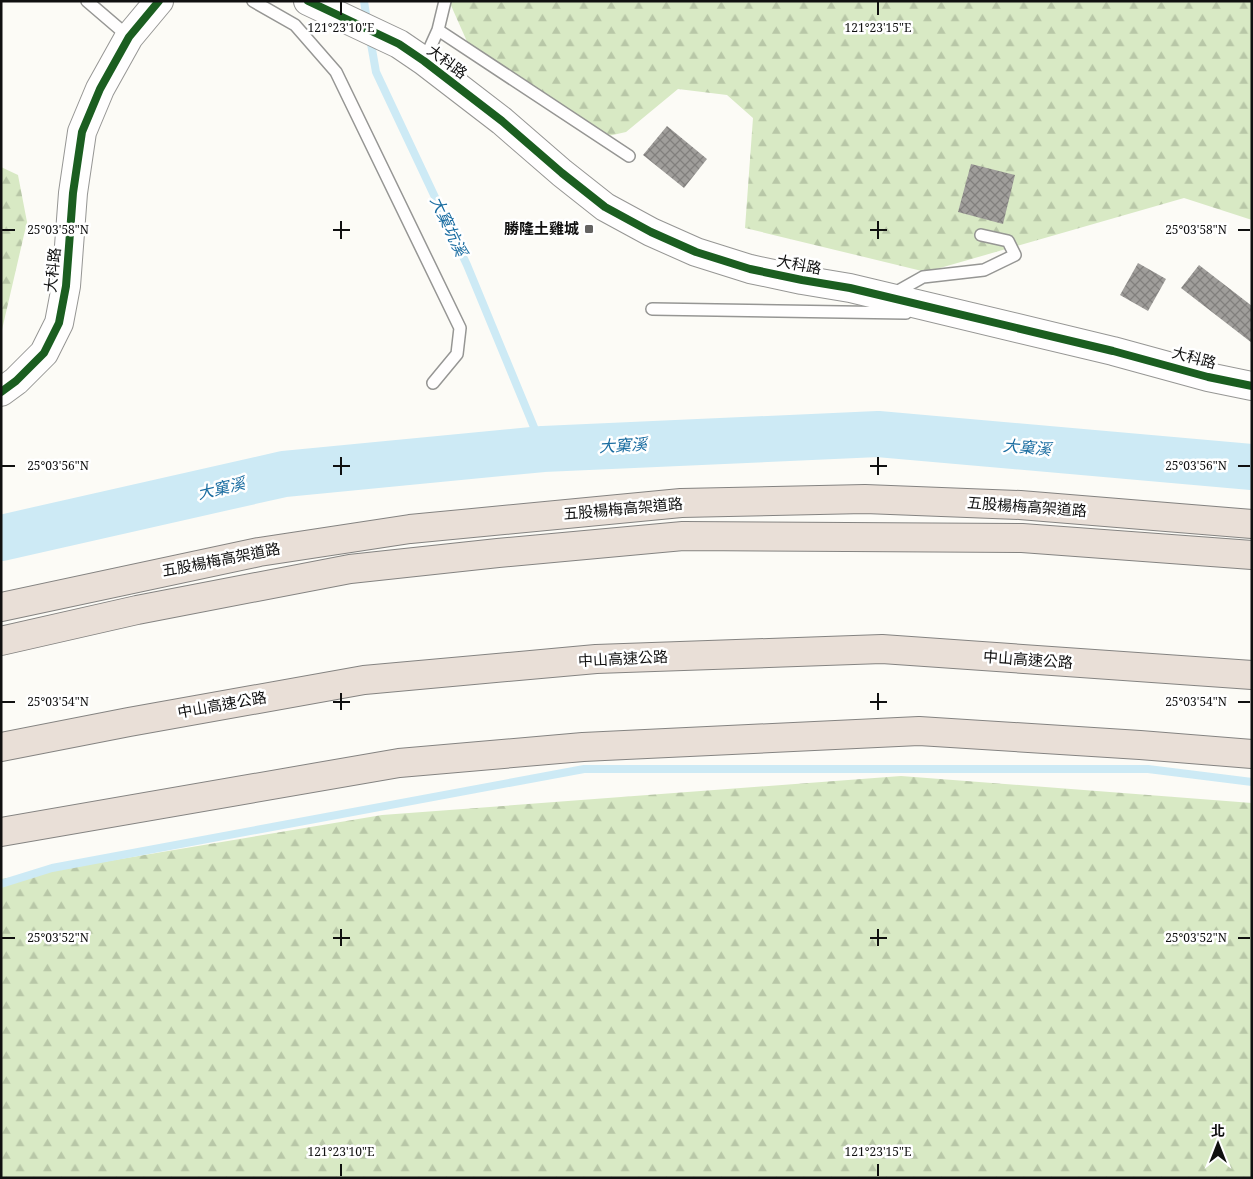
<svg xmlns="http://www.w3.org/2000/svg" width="1253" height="1179" viewBox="0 0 1253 1179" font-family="'Noto Serif','Noto Sans TC',serif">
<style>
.forest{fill:url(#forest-firs)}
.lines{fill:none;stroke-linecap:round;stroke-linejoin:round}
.stream{stroke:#cdeaf5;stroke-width:8}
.river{stroke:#cdeaf5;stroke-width:46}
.building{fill:url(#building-cross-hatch)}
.service-casing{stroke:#969694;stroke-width:14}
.tertiary-casing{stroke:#969694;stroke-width:30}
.motorway-casing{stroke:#848381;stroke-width:30}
.service{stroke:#fffefe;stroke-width:11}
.tertiary{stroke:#fffefe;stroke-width:28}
.motorway{stroke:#e9dfd7;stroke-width:28}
.cycleway-casing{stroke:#fff;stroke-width:11}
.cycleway{stroke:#1b5e20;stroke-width:8}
.ticks{fill:none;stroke:#101010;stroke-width:2}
.poi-dot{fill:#636260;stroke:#fff;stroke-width:2}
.labels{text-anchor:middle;stroke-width:5;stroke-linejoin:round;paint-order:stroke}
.street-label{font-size:15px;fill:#101010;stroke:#fff}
.poi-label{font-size:15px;font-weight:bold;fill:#101010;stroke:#fff;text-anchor:end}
.water-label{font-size:16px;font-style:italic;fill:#1a6da1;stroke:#fff}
.ticks-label{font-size:12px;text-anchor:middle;fill:#101010;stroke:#fff;stroke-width:5;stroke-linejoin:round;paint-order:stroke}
</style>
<defs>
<pattern id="forest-firs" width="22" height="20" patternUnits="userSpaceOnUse" patternTransform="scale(1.25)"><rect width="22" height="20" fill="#d8e9c4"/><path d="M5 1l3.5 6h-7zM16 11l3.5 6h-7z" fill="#b8c7a7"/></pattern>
<pattern id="building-cross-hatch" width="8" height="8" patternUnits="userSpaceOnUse" patternTransform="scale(1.25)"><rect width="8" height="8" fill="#a09e9b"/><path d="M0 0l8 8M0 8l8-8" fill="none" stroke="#817f7d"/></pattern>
</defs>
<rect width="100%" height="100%" fill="#fcfbf6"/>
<path class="forest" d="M449,1H1252V220L1184,198L926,272L745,228L753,118L727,95L678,89L626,132L595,139L469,46Z
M1,167L18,175L27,222L1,334Z
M901,776L1252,803V1178H1V879L382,815Z"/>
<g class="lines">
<path class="stream" d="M364,1L367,21
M370,38L376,72L467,265L543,449
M1,884L52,868L584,769H1148L1252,782"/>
<path class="river" d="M1,538L284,474L543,449L878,434L1252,467"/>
</g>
<path class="building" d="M667,126L707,159L684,188L643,155Z
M971,164L1015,175L1003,224L958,212Z
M1138,263L1166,279L1148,311L1120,295Z
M1199,265L1252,306V343L1181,288Z"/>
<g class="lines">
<g class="service-casing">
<path id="service" d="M87,1L129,37
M253,1L295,25L336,72L460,328L457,354L433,383
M438,30L629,156
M424,61L438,30L445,1
M891,295L923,277L984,270L1015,255L1008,241L981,235
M652,309L906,313"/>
</g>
<g class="tertiary-casing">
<path id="tertiary" d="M308,1L399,44L424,61L502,121L562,173L605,207L651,232L696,252L750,269L802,280L850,288L1113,351L1208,377L1252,386
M1,392L16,381L44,353L59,323L66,286L73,193L82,132L100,89L129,37L159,1"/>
</g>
<g class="motorway-casing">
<path id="motorway" d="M1,607L259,552L410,529L681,503L865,499L1020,505L1252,524
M1,641L137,610L350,569L498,553L683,536L1022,538L1252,555
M1,747L129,722L364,680L596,659L882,649L1252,675
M1,832L399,763L583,747L919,731L1140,745L1252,754"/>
</g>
<use href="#service" class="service"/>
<use href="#tertiary" class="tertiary"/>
<use href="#motorway" class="motorway"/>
<g class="cycleway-casing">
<path id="cycleway" d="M308,1L399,44L424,61L502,121L562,173L605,207L651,232L696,252L750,269L802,280L850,288L1113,351L1208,377L1252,386
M1,392L16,381L44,353L59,323L66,286L73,193L82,132L100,89L129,37L159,1"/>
</g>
<use href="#cycleway" class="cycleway"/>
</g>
<path class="ticks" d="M341,2V15M878,2V15M341,221V239M878,221V239M2,230H15M333,230H350M870,230H887M1238,230H1250M341,457V475M878,457V475M2,466H15M333,466H350M870,466H887M1238,466H1250M341,693V710M878,693V710M2,702H15M333,702H350M870,702H887M1238,702H1250M341,929V946M878,929V946M2,938H15M333,938H350M870,938H887M1238,938H1250M341,1164V1176M878,1164V1176"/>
<rect class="poi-dot" x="584" y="224" width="10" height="10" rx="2.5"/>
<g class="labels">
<g class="street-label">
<text transform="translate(447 62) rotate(37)" y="5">大科路</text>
<text transform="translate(799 265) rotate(11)" y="5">大科路</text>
<text transform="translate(53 270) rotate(-84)" y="5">大科路</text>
<text transform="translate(1194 358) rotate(15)" y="5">大科路</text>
<text transform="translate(1027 507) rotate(4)" y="5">五股楊梅高架道路</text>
<text transform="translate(623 509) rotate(-5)" y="5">五股楊梅高架道路</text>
<text transform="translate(221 560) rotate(-11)" y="5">五股楊梅高架道路</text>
<text transform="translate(623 659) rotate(-3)" y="5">中山高速公路</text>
<text transform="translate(1028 660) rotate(4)" y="5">中山高速公路</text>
<text transform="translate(222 705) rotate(-10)" y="5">中山高速公路</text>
</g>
<g class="poi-label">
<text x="579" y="234">勝隆土雞城</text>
</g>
<g class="water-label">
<text transform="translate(449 226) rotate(65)" y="6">大窠坑溪</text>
<text transform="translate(623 445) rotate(-3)" y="6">大窠溪</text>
<text transform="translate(1027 447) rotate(5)" y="6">大窠溪</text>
<text transform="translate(221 488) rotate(-13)" y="6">大窠溪</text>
</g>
</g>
<g class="ticks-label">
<text x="341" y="32">121°23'10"E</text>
<text x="878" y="32">121°23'15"E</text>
<text x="58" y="234">25°03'58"N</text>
<text x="1196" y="234">25°03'58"N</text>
<text x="58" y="470">25°03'56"N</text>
<text x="1196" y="470">25°03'56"N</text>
<text x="58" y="706">25°03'54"N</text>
<text x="1196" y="706">25°03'54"N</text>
<text x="58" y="942">25°03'52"N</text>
<text x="1196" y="942">25°03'52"N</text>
<text x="341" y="1156">121°23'10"E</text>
<text x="878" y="1156">121°23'15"E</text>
</g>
<rect width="1253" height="1179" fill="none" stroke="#101010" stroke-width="5"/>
<g transform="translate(1218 1144)" stroke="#ffffff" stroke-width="4" paint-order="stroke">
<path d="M0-4L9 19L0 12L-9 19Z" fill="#101010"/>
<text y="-8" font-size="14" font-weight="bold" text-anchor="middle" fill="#101010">北</text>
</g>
</svg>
